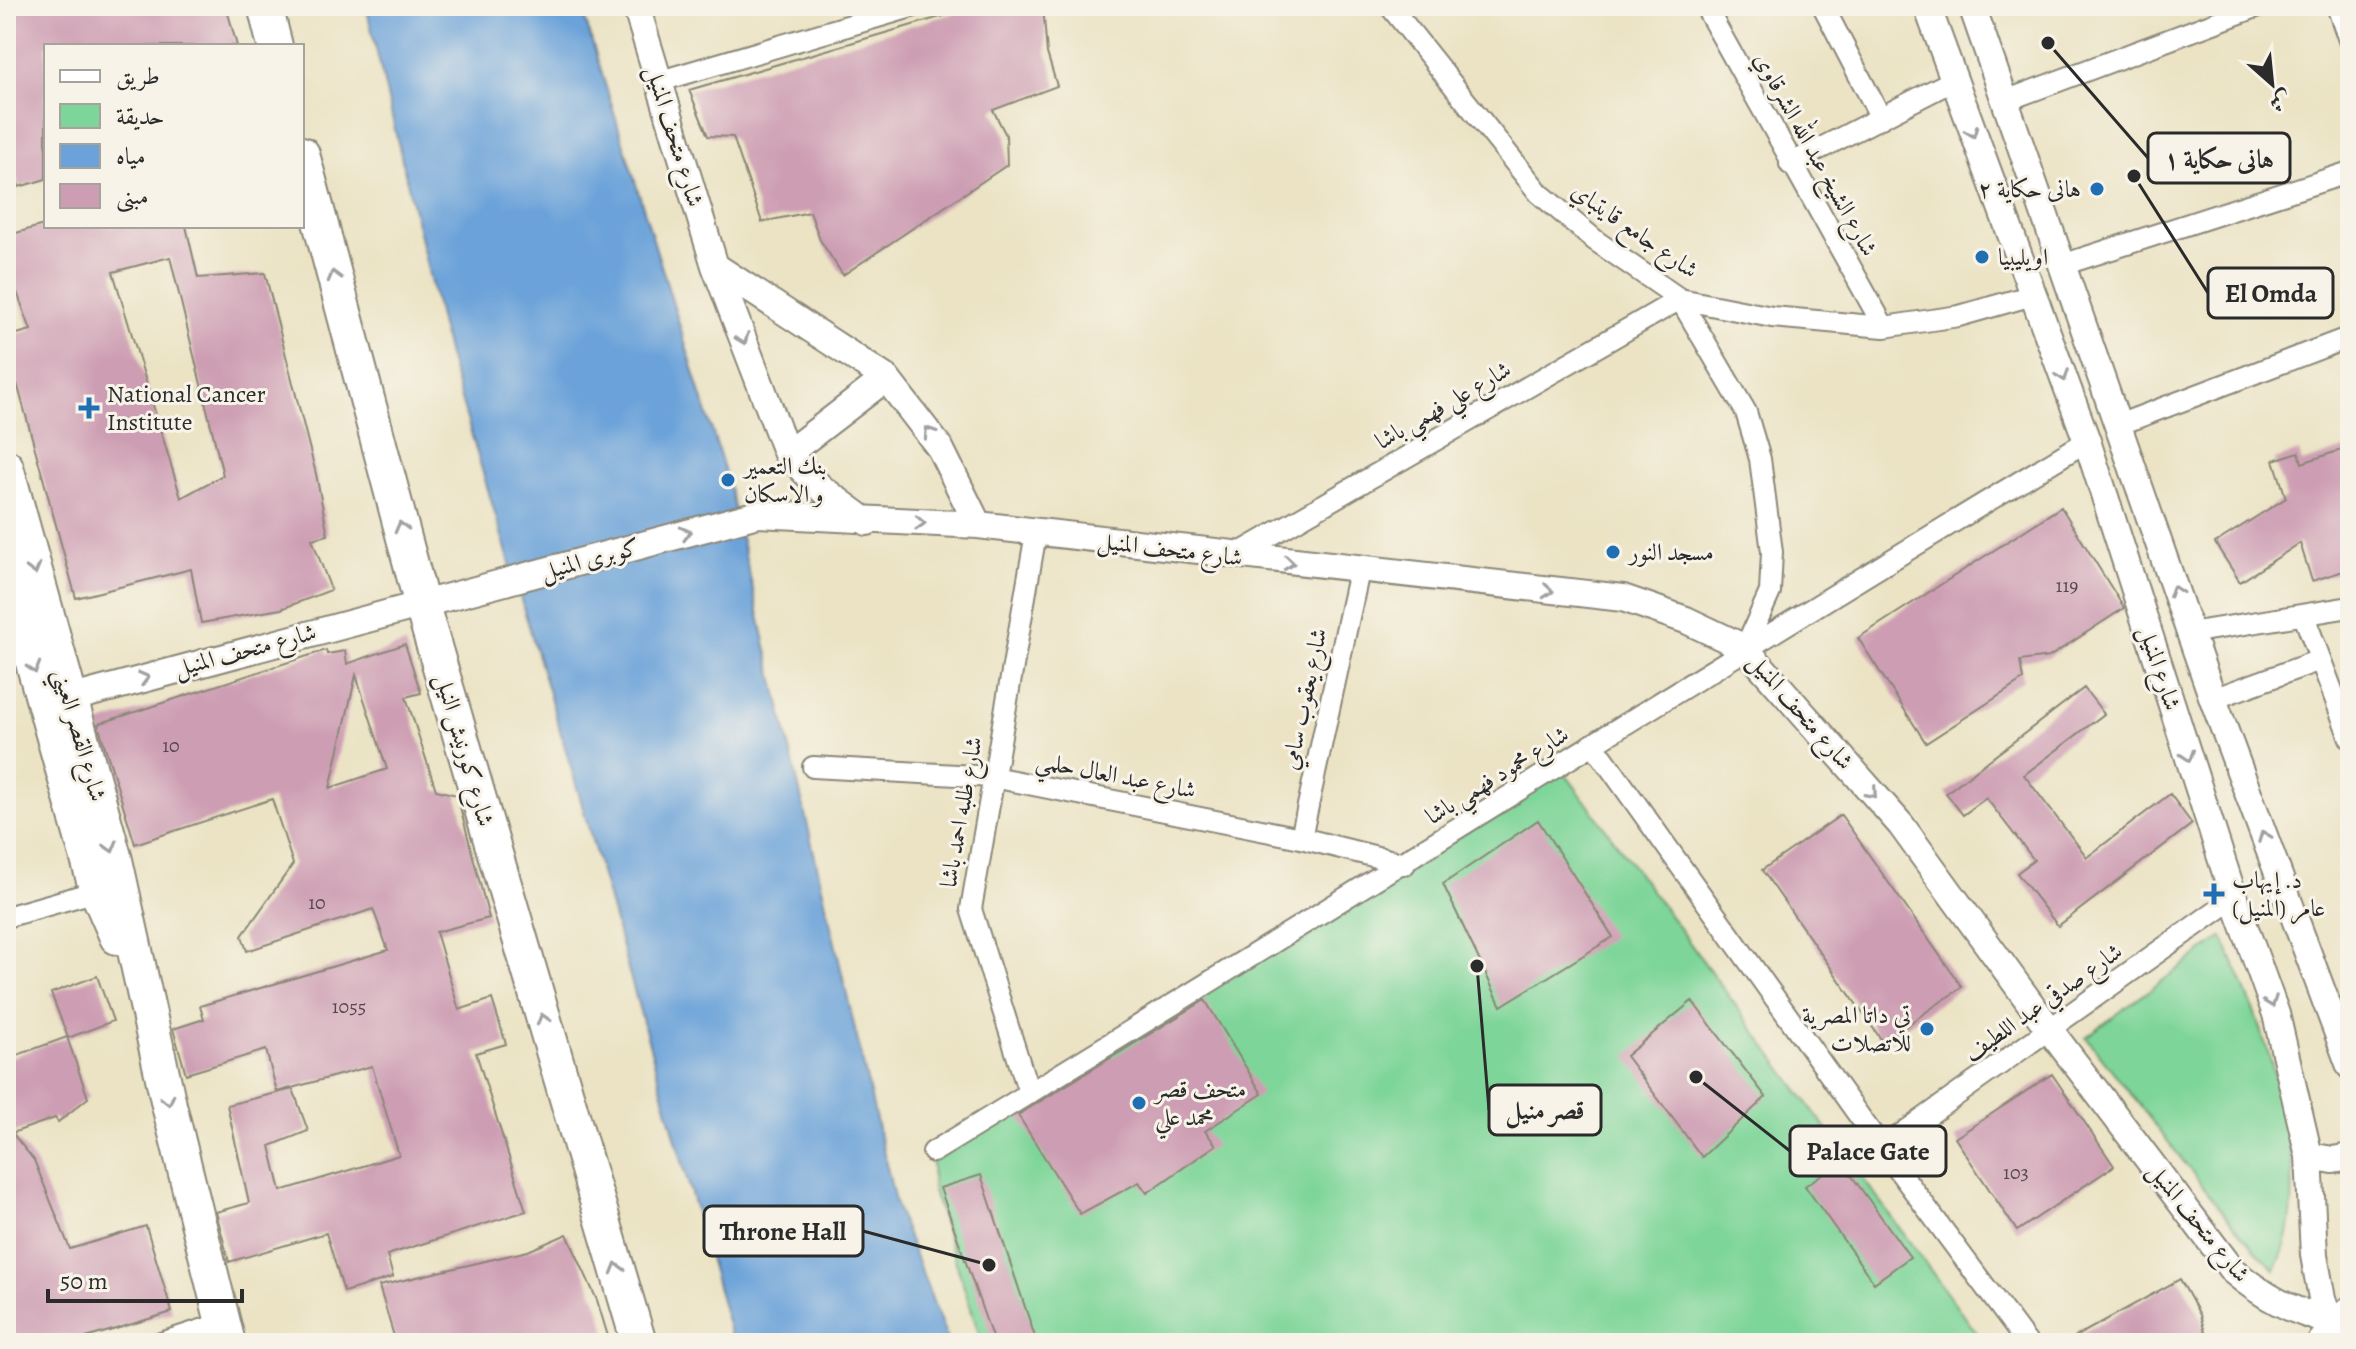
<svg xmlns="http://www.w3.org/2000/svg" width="2356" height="1349" viewBox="0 0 2356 1349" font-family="Alegreya,Amiri,serif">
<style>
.green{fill:#7ed599;stroke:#548062;stroke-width:2}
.water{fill:#6ba2d9;stroke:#4b6682;stroke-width:2}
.building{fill:#cd9eb3;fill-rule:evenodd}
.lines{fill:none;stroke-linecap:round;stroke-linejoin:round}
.minor-casing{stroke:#8b8778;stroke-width:24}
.tertiary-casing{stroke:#8b8778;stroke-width:30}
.primary-casing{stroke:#8b8778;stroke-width:36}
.trunk-casing{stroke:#8b8778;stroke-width:38}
.minor{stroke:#fff;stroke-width:20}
.tertiary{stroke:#fff;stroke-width:26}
.primary{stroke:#fff;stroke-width:32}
.trunk{stroke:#fff;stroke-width:34}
.oneway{stroke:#a0a0a0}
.poi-dot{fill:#1f6fb2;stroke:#f7f3e8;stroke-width:3}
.labels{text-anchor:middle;stroke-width:6;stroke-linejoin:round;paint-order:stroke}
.number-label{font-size:20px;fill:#54484d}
.street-label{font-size:24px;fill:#2b2b2b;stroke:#f7f3e8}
.poi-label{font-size:24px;fill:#2b2b2b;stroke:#f7f3e8;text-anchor:start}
.leader{fill:none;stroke:#2b2b2b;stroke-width:3}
.callout-dot{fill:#2b2b2b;stroke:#f7f3e8;stroke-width:3}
.callout{fill:#f7f3e8;stroke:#2b2b2b;stroke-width:3}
.callout-label{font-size:26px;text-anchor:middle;font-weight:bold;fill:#2b2b2b}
</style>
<rect width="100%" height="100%" fill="#f7f3e8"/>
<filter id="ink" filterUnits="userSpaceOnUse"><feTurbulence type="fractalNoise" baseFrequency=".0125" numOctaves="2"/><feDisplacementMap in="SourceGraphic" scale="16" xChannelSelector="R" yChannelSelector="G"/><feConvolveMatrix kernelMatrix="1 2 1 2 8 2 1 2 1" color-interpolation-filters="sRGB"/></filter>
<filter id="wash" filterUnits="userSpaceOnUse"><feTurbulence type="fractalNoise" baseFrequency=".006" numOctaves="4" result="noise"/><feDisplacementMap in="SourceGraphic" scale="32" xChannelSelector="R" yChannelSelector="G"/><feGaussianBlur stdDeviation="1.8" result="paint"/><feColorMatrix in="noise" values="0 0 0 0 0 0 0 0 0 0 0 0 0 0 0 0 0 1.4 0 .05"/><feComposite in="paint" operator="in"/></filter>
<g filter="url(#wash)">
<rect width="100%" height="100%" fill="#ebe3c4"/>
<path class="green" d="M1564,772L1984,1343H982L933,1191L932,1159Z
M2222,937C2263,1020 2322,1183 2275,1270L2242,1236L2086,1037Z"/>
<path class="water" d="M366,6H581L728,482L896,1206L949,1343H733L579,794L448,356Z"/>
<g id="blocks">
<path class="building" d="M13,6H226L237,46H46V179L19,187L6,141V37Z
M978,6H1043L1047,53L1057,86L993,110L1006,135L1007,165L843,275L820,240L810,212L762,222L733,137L708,136L689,90Z
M40,226H186L198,278L265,273L316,474L328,535L312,539L331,590L281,609L201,623L191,569L76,598L6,343V337L31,330L6,262V236ZM170,257L223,475L181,498L113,272Z
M2350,447V569L2312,581L2300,543L2240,582L2215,543L2286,498L2274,460L2299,452L2302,463Z
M2061,507L2124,608L2049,657L2020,661L2023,680L1926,743L1858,638Z
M405,644L421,693L406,697L436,790L457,795L489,918L436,932L459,1010L492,999L506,1044L476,1053L526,1211L387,1255L393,1277L344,1292L326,1233L229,1262L216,1212L249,1203L227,1105L293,1089L308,1131L270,1146L281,1191L399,1155L372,1066L277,1092L266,1050L186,1074L173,1029L204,1019L200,1006L388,950L373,909L247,951L242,936L293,864L272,799L135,844L98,724L326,650L327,654L345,651L347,664ZM356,675L387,769L330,788Z
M2084,688L2104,714L2024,775L2087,857L2170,794L2192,824L2058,926L2017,873L2034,860L1986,798L1963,815L1946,793Z
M1841,815L1962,987L1883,1042L1762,870Z
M1538,820L1613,937L1501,1006L1443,884Z
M97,976L113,1021L68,1038L51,993Z
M1205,1000L1262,1094L1205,1131L1216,1145L1147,1193L1139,1182L1080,1214L1018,1115Z
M1692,1001L1766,1097L1702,1157L1626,1056Z
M67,1037L88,1098L58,1122L55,1118L12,1133L34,1160L70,1249L146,1226L172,1312L86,1338L88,1343H10L6,1332V1059Z
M2052,1074L2114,1166L2017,1231L1955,1138Z
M1841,1161L1910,1257L1874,1283L1805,1186Z
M981,1175L1037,1343H994L940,1188Z
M567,1234L597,1300L610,1343H396L379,1286L528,1251Z
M2180,1279L2200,1315L2208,1343H2064Z"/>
</g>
</g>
<g filter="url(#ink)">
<use href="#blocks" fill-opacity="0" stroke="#8b8778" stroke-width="2"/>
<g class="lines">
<g class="minor-casing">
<path id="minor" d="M1390,6L1539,193L1596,241L1680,299L1772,317L1884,327L1959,316L2033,295
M1705,6L1884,327
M1823,6L1881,118
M2337,6L2350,43
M657,82L915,6
M2005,101L2259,6
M1790,164L1952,81
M2062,265L2350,172
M2118,425L2350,337
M1233,557L1680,299L1746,412L1760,459L1772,552L1770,592L1745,648
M2304,616L2350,738
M2189,633L2350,607
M2213,699L2320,660
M1594,745L1882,1148L2027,1343
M813,767L993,777L1301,838L1405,864
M1301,838L1359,571
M6,917L97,891
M1029,1093L971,909L1036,533
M1882,1148L2234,898
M933,1152C1319,917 1700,674 2087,441
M161,1343L223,1323"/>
</g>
<g class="tertiary-casing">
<path id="tertiary" d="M636,6L715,266L787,454L821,488L867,522
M1927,6L2087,441L2234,898L2276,1014L2309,1156L2314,1255L2322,1299L2334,1333
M1972,6L2213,699L2350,1066
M715,266L886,378L940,448L978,525
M787,454L886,378
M69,699L758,514L978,525L1623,598L1686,620L1745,648L1901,825L2049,1029L2233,1271C2264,1297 2291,1311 2329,1321
M2309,1156L2333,1160L2350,1157"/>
</g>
<g class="primary-casing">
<path id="primary" d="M2324,1343L2350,1313"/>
</g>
<g class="trunk-casing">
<path id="trunk" d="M265,6L275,46
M302,154L421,602L639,1343
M6,467L115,860L169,1105L228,1343
M6,566L97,891L117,937"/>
</g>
<use href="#minor" class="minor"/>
<use href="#tertiary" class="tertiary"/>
<use href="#primary" class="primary"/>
<use href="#trunk" class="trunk"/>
</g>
<defs><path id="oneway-chevron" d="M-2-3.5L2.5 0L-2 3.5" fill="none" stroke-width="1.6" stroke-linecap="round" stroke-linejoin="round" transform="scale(2)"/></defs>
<g class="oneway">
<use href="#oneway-chevron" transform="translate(1972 132) rotate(69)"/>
<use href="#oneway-chevron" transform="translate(334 276) rotate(-105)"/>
<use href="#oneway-chevron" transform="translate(743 339) rotate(69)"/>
<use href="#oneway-chevron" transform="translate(2063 376) rotate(70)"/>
<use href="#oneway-chevron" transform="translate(929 432) rotate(-124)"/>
<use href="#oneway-chevron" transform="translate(920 523) rotate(2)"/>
<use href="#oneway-chevron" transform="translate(401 527) rotate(-105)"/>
<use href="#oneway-chevron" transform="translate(686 533) rotate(-15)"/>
<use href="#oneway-chevron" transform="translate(1289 563) rotate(6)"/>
<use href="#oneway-chevron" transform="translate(34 569) rotate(75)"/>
<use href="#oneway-chevron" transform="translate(1548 591) rotate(6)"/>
<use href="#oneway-chevron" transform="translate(2175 591) rotate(-109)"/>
<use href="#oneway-chevron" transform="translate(34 668) rotate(74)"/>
<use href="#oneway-chevron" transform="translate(144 678) rotate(-15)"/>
<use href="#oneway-chevron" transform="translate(2188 756) rotate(72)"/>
<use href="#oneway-chevron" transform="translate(1872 793) rotate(49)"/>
<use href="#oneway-chevron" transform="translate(2264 836) rotate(-111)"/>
<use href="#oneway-chevron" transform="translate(111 847) rotate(74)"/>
<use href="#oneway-chevron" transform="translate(2271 1002) rotate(70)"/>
<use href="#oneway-chevron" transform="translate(543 1019) rotate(-106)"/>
<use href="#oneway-chevron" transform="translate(168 1100) rotate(77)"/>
<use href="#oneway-chevron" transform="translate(617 1268) rotate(-106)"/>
</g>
</g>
<g class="poi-dot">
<circle cx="2097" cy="189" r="8"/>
<circle cx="1982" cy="257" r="8"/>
<path d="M85 396h8v8h8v8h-8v8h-8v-8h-8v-8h8z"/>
<circle cx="728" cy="480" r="8"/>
<circle cx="1613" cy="552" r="8"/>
<path d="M2210 882h8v8h8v8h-8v8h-8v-8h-8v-8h8z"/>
<circle cx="1927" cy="1029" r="8"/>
<circle cx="1139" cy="1103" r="8"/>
</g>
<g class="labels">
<g class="number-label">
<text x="2067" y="592">119</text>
<text x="171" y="752">10</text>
<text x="317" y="909">10</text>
<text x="349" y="1013">1055</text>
<text x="2016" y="1179">103</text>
</g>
<g class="street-label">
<text transform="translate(675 136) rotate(73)" y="8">شارع متحف المنيل</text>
<text transform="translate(1816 154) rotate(61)" y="8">شارع الشيخ عبد الله الشرقاوي</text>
<text transform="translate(1635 230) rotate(35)" y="8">شارع جامع قايتباي</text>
<text transform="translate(1443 405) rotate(-30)" y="8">شارع علي فهمي باشا</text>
<text transform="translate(1170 549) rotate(7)" y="8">شارع متحف المنيل</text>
<text transform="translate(590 559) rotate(-15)" y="8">كوبرى المنيل</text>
<text transform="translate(245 650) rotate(-15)" y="8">شارع متحف المنيل</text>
<text transform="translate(2160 668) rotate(72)" y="8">شارع المنيل</text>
<text transform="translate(1304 699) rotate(-78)" y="8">شارع يعقوب سامي</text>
<text transform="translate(1801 711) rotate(49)" y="8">شارع متحف المنيل</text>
<text transform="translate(80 735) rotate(74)" y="8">شارع القصر العيني</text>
<text transform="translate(465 750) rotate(74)" y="8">شارع كورنيش النيل</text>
<text transform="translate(1116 775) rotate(11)" y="8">شارع عبد العال حلمي</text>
<text transform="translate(1497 775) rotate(-32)" y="8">شارع محمود فهمي باشا</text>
<text transform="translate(961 812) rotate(-80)" y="8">شارع طلبه احمد باشا</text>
<text transform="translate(2043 1002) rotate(-35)" y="8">شارع صدقي عبد اللطيف</text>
<text transform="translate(2199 1222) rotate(51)" y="8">شارع متحف المنيل</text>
</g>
<g class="poi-label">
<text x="2081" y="197" text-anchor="end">هانى حكاية ٢</text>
<text x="1998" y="265">اويليبيا</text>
<text x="107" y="402">National Cancer<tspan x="107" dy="28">Institute</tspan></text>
<text x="744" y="474">بنك التعمير<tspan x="744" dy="28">و الاسكان</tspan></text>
<text x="1629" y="560">مسجد النور</text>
<text x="2232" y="888">د. إيهاب<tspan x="2232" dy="28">عامر (المنيل)</tspan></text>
<text x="1911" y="1023" text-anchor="end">تي داتا المصرية<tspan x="1911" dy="28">للاتصلات</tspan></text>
<text x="1155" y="1097">متحف قصر<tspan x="1155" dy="28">محمد علي</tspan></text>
</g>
</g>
<path class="leader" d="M2048 43L2148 158M2134 176L2208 293M1477 966L1489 1110M1696 1077L1790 1151M989 1265L863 1231"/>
<g class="callout-dot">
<circle cx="2048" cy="43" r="8"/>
<circle cx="2134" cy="176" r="8"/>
<circle cx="1477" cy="966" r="8"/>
<circle cx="1696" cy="1077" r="8"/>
<circle cx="989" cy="1265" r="8"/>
</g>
<g class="callout">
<rect x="2148" y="133" width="142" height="50" rx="8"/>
<rect x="2208" y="268" width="125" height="50" rx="8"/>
<rect x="1489" y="1085" width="112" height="50" rx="8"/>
<rect x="1790" y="1126" width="156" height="50" rx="8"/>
<rect x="704" y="1206" width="159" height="50" rx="8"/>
</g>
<g class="callout-label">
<text x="2219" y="168">هانى حكاية ١</text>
<text x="2271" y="302">El Omda</text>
<text x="1545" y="1119">قصر منيل</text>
<text x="1868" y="1160">Palace Gate</text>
<text x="783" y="1240">Throne Hall</text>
</g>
<rect width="2356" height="1349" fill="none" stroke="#f7f3e8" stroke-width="32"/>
<rect x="44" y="44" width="260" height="184" fill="#f7f3e8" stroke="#a5a39c" stroke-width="2"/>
<rect x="60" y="70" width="40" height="12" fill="#ffffff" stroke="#a5a39c" stroke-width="2"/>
<text x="116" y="84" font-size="24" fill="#2b2b2b">طريق</text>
<rect x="60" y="104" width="40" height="24" fill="#7ed599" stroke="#a5a39c" stroke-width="2"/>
<text x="116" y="124" font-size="24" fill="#2b2b2b">حديقة</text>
<rect x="60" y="144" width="40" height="24" fill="#6ba2d9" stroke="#a5a39c" stroke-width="2"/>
<text x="116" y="164" font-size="24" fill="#2b2b2b">مياه</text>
<rect x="60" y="184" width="40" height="24" fill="#cd9eb3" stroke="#a5a39c" stroke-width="2"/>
<text x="116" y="204" font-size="24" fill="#2b2b2b">مبنى</text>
<g transform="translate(2272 84) rotate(153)" stroke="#f7f3e8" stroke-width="6" paint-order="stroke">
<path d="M0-6L14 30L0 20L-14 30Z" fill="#2b2b2b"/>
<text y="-12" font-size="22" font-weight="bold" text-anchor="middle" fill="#2b2b2b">ش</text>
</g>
<path d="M48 1289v12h194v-12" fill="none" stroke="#2b2b2b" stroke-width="4"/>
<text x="60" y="1289" font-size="24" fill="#2b2b2b" stroke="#f7f3e8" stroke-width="6" paint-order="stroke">50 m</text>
</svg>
